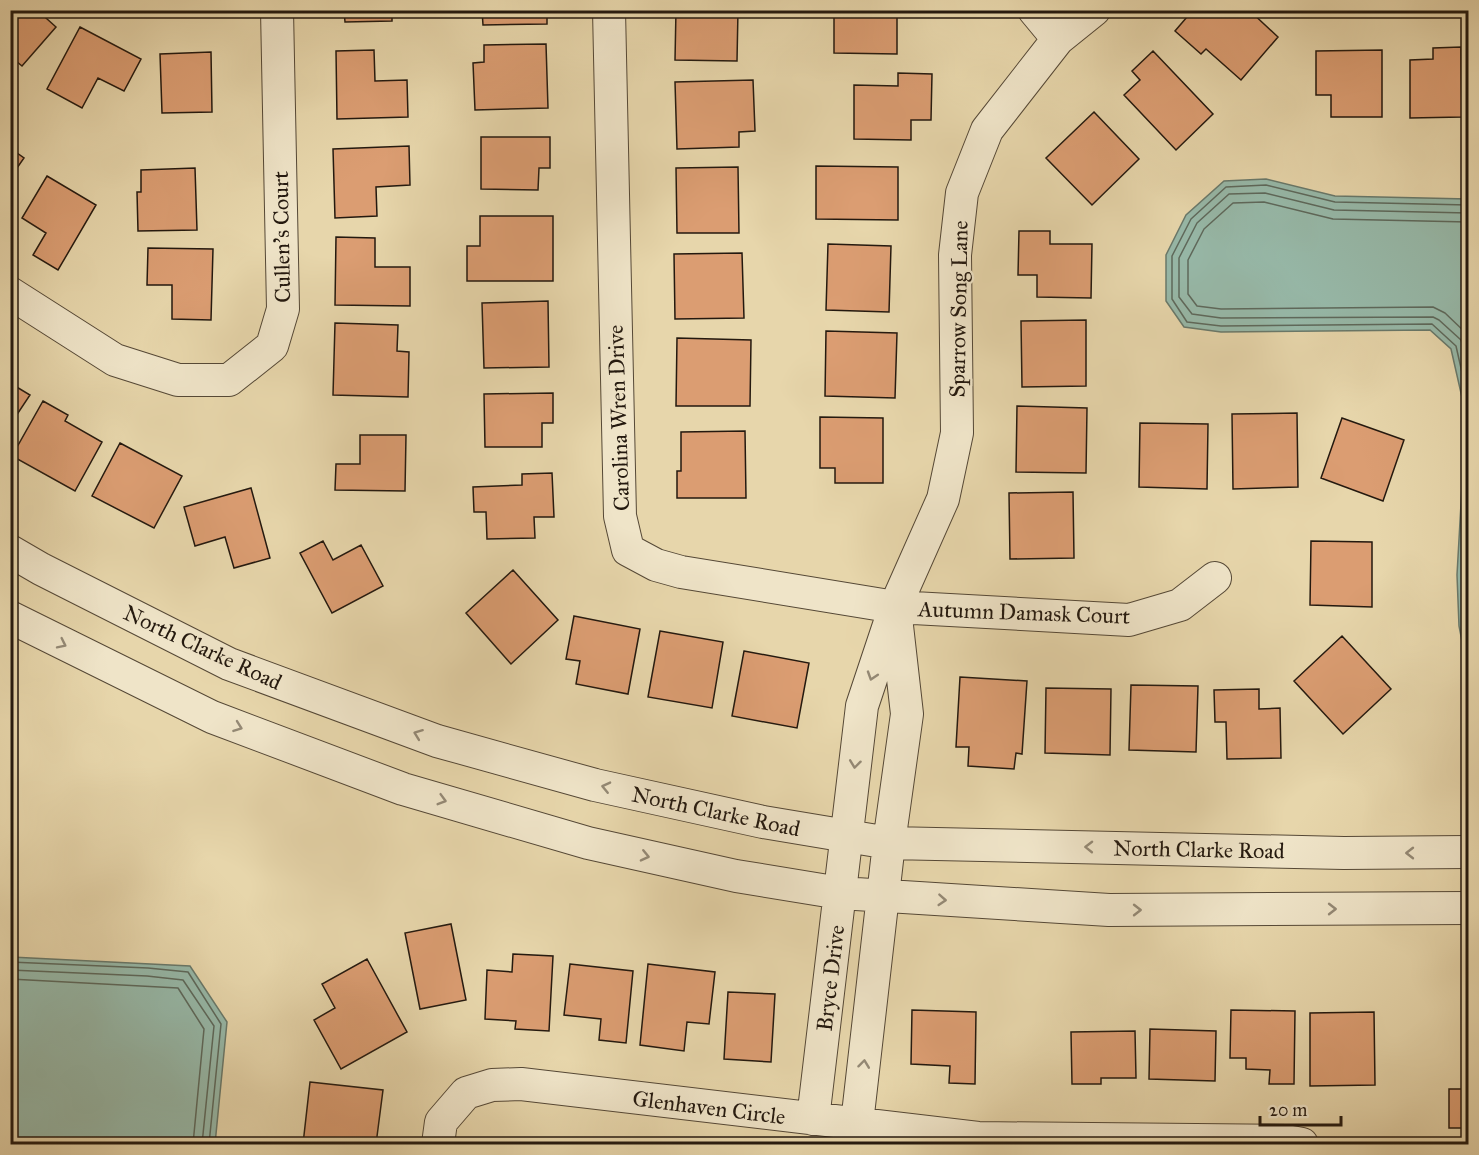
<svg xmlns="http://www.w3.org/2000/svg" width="1479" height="1155" viewBox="0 0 1479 1155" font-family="'IM FELL Great Primer',serif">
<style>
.water{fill:#97b9a9;stroke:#69796b;stroke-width:1.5}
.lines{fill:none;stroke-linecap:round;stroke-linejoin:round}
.shore{stroke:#5e695c;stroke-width:1.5}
.building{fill:#db9d72;stroke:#24190f;stroke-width:1.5}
.minor-casing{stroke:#554836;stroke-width:34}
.minor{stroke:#efe4c8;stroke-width:32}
.oneway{stroke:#948975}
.labels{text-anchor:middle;stroke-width:4.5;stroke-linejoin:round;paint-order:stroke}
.street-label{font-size:22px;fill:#24190f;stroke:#efe4c8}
</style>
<rect width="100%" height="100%" fill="#e7d6ab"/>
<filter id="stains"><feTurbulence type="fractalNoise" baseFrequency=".00333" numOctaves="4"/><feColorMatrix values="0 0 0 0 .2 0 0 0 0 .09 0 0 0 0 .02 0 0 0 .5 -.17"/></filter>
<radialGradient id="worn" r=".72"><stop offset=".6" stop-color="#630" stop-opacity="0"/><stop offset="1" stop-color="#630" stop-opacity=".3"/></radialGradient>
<path class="water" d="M1266,179L1335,196L1468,199V672L1459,626L1457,575L1466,415L1451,349L1430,330L1221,332L1184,327L1166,301V255L1186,215L1224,181Z
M11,957L190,966L227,1022L215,1144H11Z"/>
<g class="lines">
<path class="shore" d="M1468,205L1335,202L1266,185L1226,187L1191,219L1172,256V299L1187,322L1221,326L1432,324L1456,346L1468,399
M1468,213L1334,210L1265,193L1229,194L1197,223L1179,258V297L1192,314L1221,318L1433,317L1439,320L1461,340L1468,366
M1468,222L1333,219L1264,202L1233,203L1204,229L1188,260V294L1197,306L1221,309L1433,307L1445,313L1468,335
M1468,488C1466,540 1458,592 1468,644
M10,962L148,968L188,972L221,1024L209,1144
M10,970L147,976L183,980L214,1026L202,1144
M10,979L178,988L204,1029L193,1144"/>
</g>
<path class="building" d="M25,10H37L56,27L22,66L10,56V27Z
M344,10H392V21L345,22Z
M482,10H547V24L483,25Z
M676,10H738L737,61L675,60Z
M834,10H897V54L834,53Z
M1193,10H1220L1223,13L1225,10H1249L1278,37L1241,80L1206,49L1201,54L1175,31Z
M80,27L141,59L124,91L98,78L82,108L47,89Z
M546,44L548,108L475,110L473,63L484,62V45Z
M1461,47L1462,117L1410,118V60L1433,59V48Z
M374,50L375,81L407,80L408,117L337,119L336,51Z
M1382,50V117H1331V95H1316V51Z
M1153,51L1213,114L1176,150L1124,95L1140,80L1132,71Z
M211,52L212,112L162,113L160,54Z
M898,73L932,74L931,120H911V140L854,139V85L898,86Z
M753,80L755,131L739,132V147L677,149L675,82Z
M1094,112L1139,159L1092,205L1046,158Z
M481,137H550V168H539L538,190L481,189Z
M409,146L410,185L376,187L377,216L335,218L333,149Z
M10,148L24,158L10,178Z
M816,166L898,167V220L816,219Z
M738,167L739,233H677L676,168Z
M195,168L197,230L138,231L137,192H141V170Z
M47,176L96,205L58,270L33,255L46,233L22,218Z
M480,216H553V281H467V246H480Z
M1019,231H1050V244H1092L1091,298L1037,297V275H1018Z
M336,237L375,238V267H410V306L335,305Z
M828,244L891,246L889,312L826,310Z
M148,248L213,249L211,320L172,319V285H147Z
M742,253L744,318L675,319L674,254Z
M548,301L549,367L484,368L482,303Z
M1086,320V386L1022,387L1021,321Z
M335,323L398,325L397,351L409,352L408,397L333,395Z
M826,331L897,333L895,398L825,396Z
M677,338L751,340L750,406H676Z
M10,383L30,395L10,425Z
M553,393V423H542V447H485L484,394Z
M43,401L68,415L65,421L102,442L75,491L12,456Z
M1017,406L1087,408L1086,473L1016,472Z
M1297,413L1298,487L1233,489L1232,414Z
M820,417L883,418V483H835V468H820Z
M1342,418L1404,440L1383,501L1321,478Z
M1140,423L1208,424L1207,489L1139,487Z
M745,431L746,498H677V471H681V432Z
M360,435H406L405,491L335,490L336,464H360Z
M120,443L182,476L154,528L92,496Z
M552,473L554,517H534L535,538L487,539L486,512H474L473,487L522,485V474Z
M251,488L270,558L234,568L225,537L195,546L184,507Z
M1073,492L1074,558L1010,559L1009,493Z
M323,541L333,560L361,545L383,586L332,613L300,553Z
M1311,541L1372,542V607L1310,605Z
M513,570L558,620L511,664L466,613Z
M574,616L640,629L628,694L576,684L580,661L566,659Z
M660,631L723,642L712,708L648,697Z
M1342,636L1391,689L1343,734L1294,681Z
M744,651L809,663L797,728L732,716Z
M960,677L1027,681L1022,754L1016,753L1014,769L968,766L969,747H956Z
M1131,685L1198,686L1196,752L1129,750Z
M1046,688L1111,689L1110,755L1045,753Z
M1259,689V709L1280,708L1281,758L1227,759L1226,722H1215L1214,690Z
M451,924L466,1000L420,1009L405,933Z
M513,954L553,956L549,1031L515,1029L516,1021L485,1019L487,970L512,972Z
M367,959L407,1032L341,1069L314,1020L335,1008L322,984Z
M570,964L633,971L626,1043L599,1040L601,1019L564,1015Z
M648,964L715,972L709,1024L687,1022L684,1051L640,1045Z
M728,992L775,994L771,1062L724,1059Z
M912,1010L976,1012L975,1084L949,1083L950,1066L911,1064Z
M1231,1010L1295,1011L1294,1084H1269L1270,1070L1246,1069V1058H1230Z
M1374,1012L1375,1085L1310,1086V1013Z
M1150,1029L1216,1031L1215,1081L1149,1079Z
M1135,1031L1136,1078H1101V1084H1072L1071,1032Z
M310,1082L383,1090L376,1144H303Z
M1449,1089H1468V1128H1449Z"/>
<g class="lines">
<g class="minor-casing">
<path id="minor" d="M609,10L620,516L628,550L656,565L681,572L895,607L1129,620L1180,605L1215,578
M1034,10L1058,39
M10,293L115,360L178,380H229L272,346L283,309L277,10
M10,551L41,569L229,664L437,741L595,785L763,822L889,843L1344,853L1468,852
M10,617L212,717L403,789L588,843L736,876L840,893L1109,910L1468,908
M813,1119L862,706L895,607L943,499L957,433L955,255L962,193L987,130L1058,39L1094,10
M857,1123L889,843L907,714L896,617
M438,1144L441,1122L466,1093L492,1085L521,1084L978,1138L1286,1141L1302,1144"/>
</g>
<use href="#minor" class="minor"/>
</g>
<defs><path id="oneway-chevron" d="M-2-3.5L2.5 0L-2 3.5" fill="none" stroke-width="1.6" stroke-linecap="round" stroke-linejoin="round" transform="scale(1.5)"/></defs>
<g class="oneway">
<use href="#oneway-chevron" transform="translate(62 644) rotate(26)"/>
<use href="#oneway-chevron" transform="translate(872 676) rotate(108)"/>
<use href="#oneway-chevron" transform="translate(238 727) rotate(20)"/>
<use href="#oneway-chevron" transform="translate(418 734) rotate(-159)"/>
<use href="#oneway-chevron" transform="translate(855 764) rotate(97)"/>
<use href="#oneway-chevron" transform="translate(606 787) rotate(-167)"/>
<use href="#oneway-chevron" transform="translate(442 800) rotate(16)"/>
<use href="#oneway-chevron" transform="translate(1089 847) rotate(-179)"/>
<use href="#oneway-chevron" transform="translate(1410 853) rotate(180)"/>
<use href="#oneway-chevron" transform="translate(645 856) rotate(13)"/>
<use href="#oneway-chevron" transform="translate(942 900) rotate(4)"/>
<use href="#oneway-chevron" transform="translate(1332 909)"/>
<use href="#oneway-chevron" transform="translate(1137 910)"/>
<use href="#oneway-chevron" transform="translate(864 1064) rotate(-83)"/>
</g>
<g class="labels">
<g class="street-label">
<text transform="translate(281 237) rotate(-91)" y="8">Cullen's Court</text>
<text transform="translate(958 309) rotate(-89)" y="8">Sparrow Song Lane</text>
<text transform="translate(618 418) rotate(-92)" y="8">Carolina Wren Drive</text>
<text transform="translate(1024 612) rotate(2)" y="8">Autumn Damask Court</text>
<text transform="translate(203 647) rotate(25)" y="8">North Clarke Road</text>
<text transform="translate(716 811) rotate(12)" y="8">North Clarke Road</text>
<text transform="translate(1199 849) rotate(1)" y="8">North Clarke Road</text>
<text transform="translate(830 978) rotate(-83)" y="8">Bryce Drive</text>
<text transform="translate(709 1107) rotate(7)" y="8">Glenhaven Circle</text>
</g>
</g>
<rect width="1479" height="1155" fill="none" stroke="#e7d6ab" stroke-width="36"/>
<rect x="12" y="12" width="1455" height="1131" fill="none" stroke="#24190f" stroke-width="3"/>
<rect x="18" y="18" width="1443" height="1119" fill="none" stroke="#24190f" stroke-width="1.5"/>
<path d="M1260 1116v9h81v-9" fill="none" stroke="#24190f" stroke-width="3"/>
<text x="1269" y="1116" font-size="18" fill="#24190f" stroke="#efe4c8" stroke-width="4.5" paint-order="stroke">20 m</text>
<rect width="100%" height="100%" filter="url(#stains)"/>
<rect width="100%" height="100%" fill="url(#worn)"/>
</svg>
